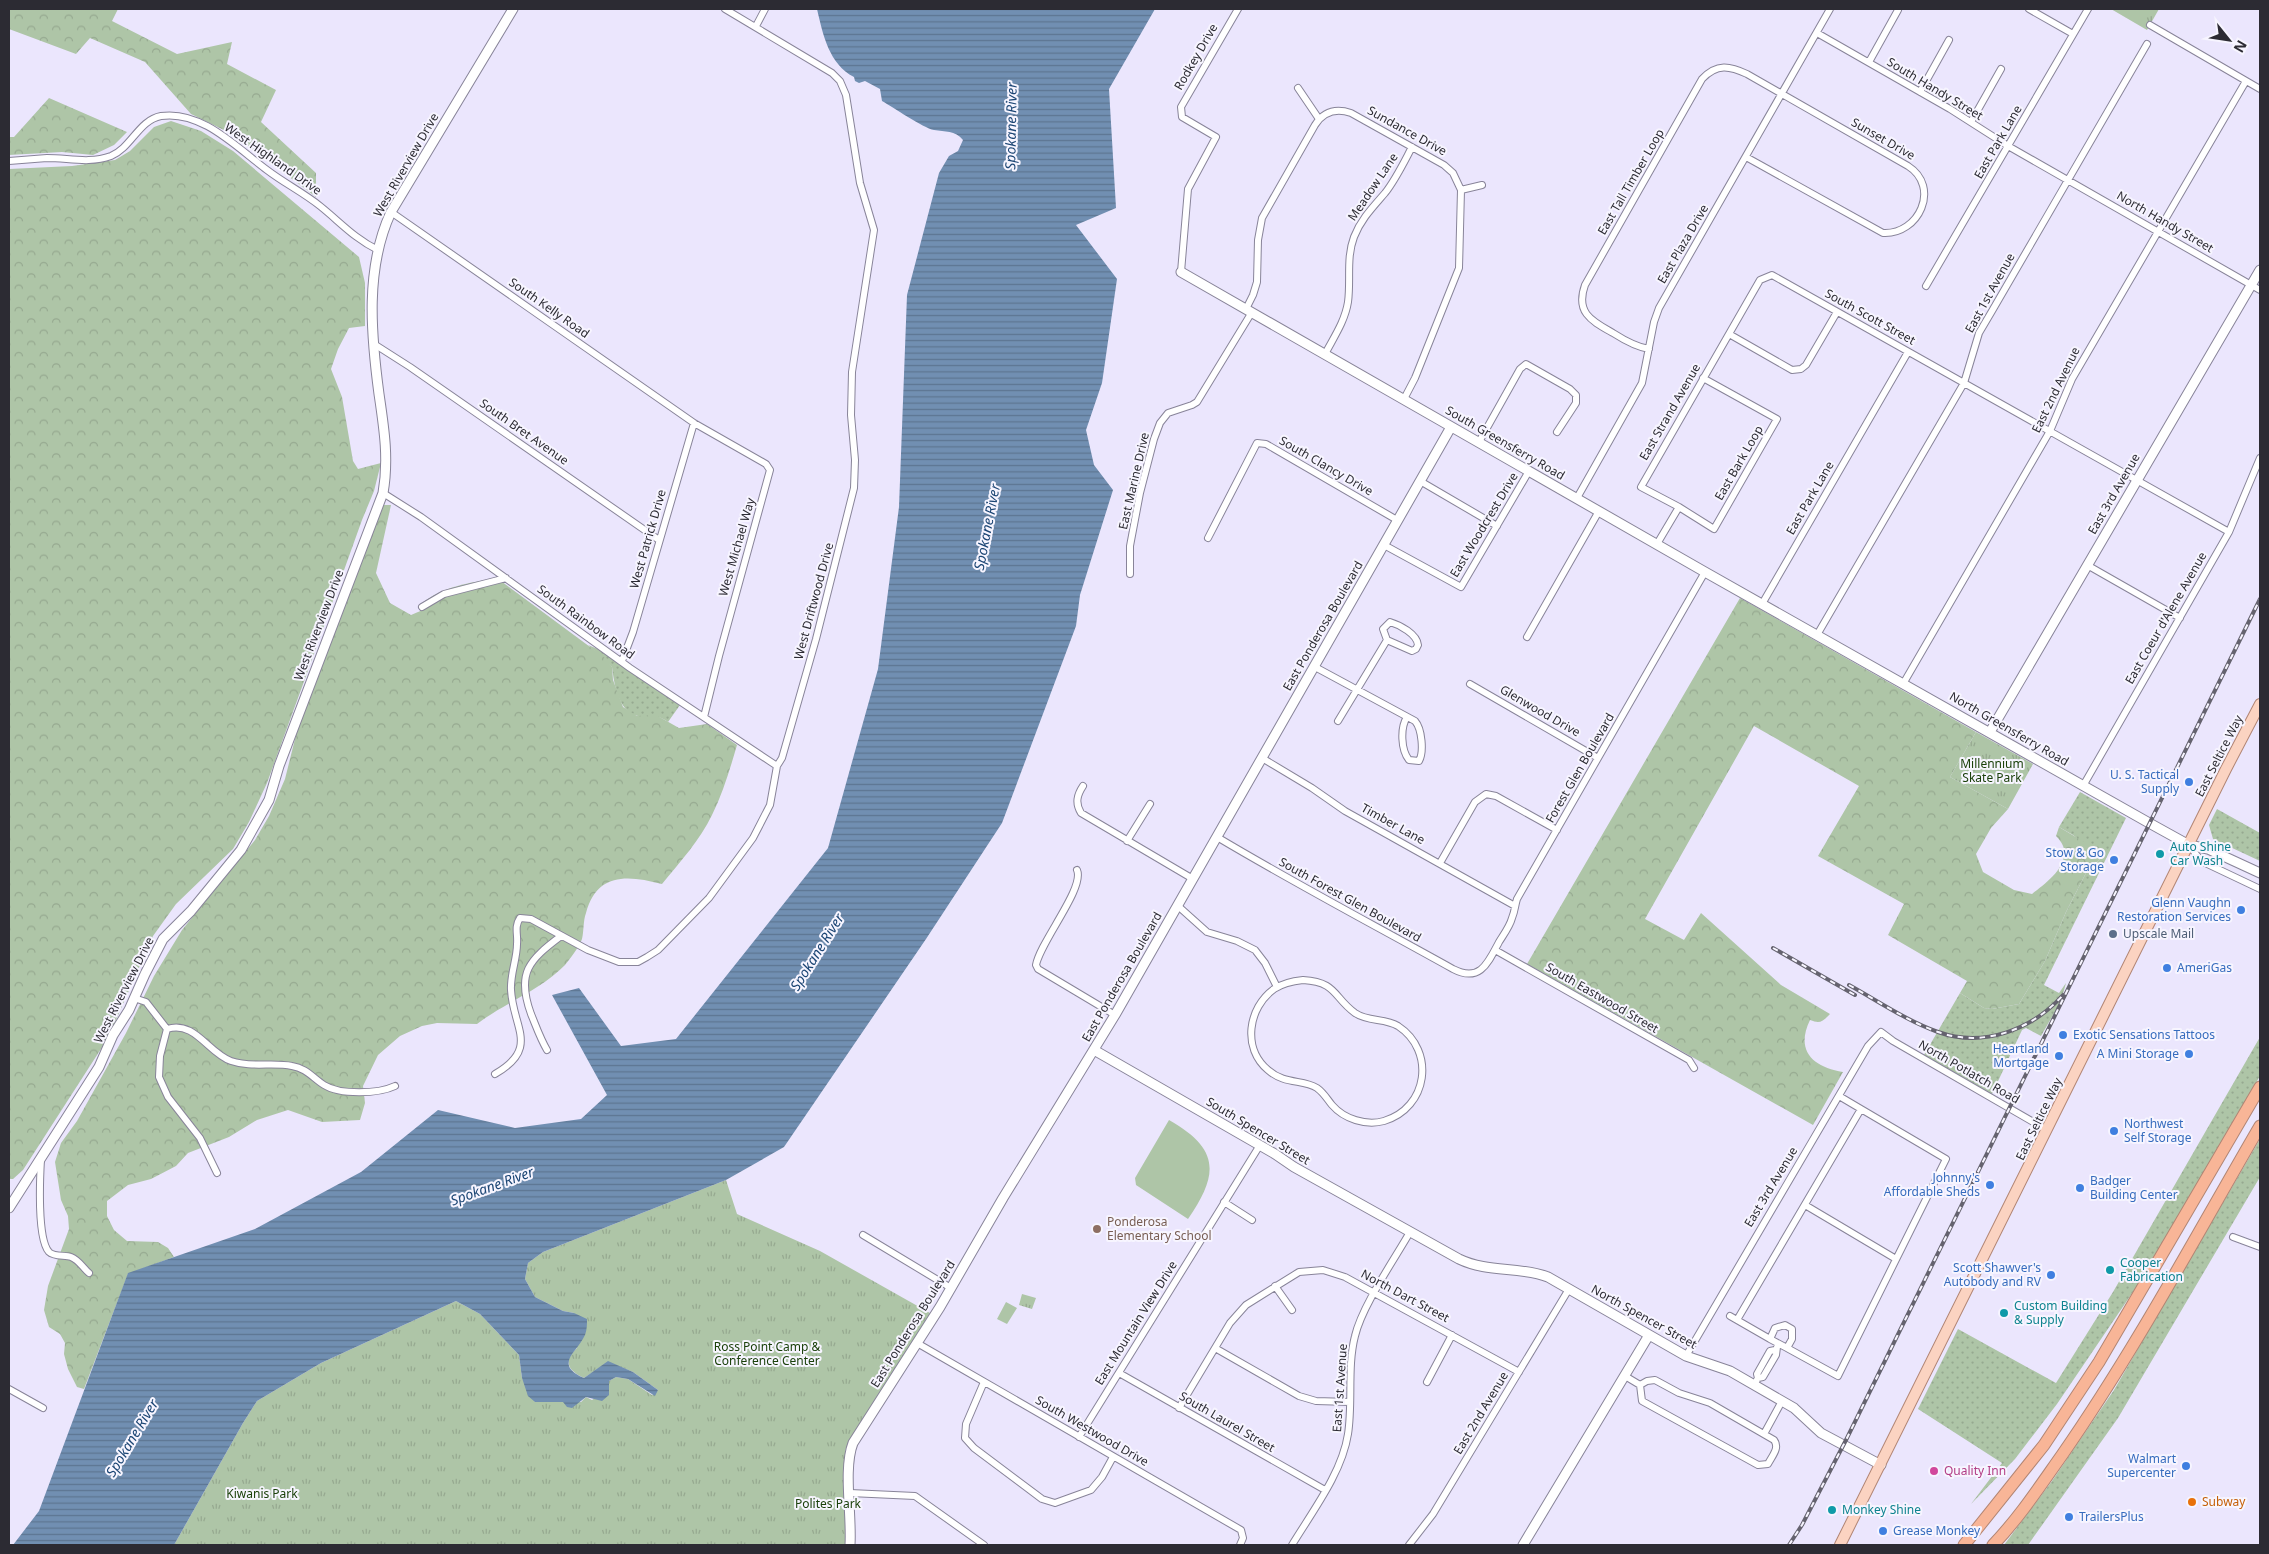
<svg xmlns="http://www.w3.org/2000/svg" width="2269" height="1554" viewBox="0 0 2269 1554" font-family="'Noto Sans',sans-serif">
<style>
.grass{fill:url(#grass-dots)}
.forest{fill:url(#forest-crowns)}
.park{fill:url(#park-tufts)}
.garden{fill:#aec5a7}
.water{fill:url(#water-rules)}
.lines{fill:none;stroke-linecap:round;stroke-linejoin:round}
.street-casing{stroke:#888499;stroke-width:8}
.secondary-casing{stroke:#888499;stroke-width:11}
.primary-casing{stroke:#b18574;stroke-width:12}
.highway-casing{stroke:#b18574;stroke-width:13}
.street{stroke:#fff;stroke-width:6}
.secondary{stroke:#fff;stroke-width:9}
.primary{stroke:#fbd3c1;stroke-width:10}
.highway{stroke:#f8b597;stroke-width:11}
.rail-casing{stroke:#65636f;stroke-width:4}
.rail{stroke:#f7f5ff;stroke-width:2;stroke-dasharray:5.5;stroke-linecap:butt}
.shop-dot{fill:#3f7fe0;stroke:#f7f5ff;stroke-width:2}
.culture-dot{fill:#0f9aa8;stroke:#f7f5ff;stroke-width:2}
.service-dot{fill:#5c6f8a;stroke:#f7f5ff;stroke-width:2}
.education-dot{fill:#8d6e63;stroke:#f7f5ff;stroke-width:2}
.hotel-dot{fill:#d1479c;stroke:#f7f5ff;stroke-width:2}
.food-dot{fill:#e8710a;stroke:#f7f5ff;stroke-width:2}
.labels{text-anchor:middle;stroke-width:4;stroke-linejoin:round;paint-order:stroke}
.street-label{font-size:12px;fill:#2c2b33;stroke:#f7f5ff}
.park-label{font-size:12px;fill:#1a400a;stroke:#f7f5ff}
.shop-label{font-size:12px;fill:#366cbe;stroke:#f7f5ff;text-anchor:end}
.culture-label{font-size:12px;fill:#0d838f;stroke:#f7f5ff;text-anchor:start}
.service-label{font-size:12px;fill:#4e5e75;stroke:#f7f5ff;text-anchor:start}
.education-label{font-size:12px;fill:#785e54;stroke:#f7f5ff;text-anchor:start}
.hotel-label{font-size:12px;fill:#b23c85;stroke:#f7f5ff;text-anchor:start}
.food-label{font-size:12px;fill:#c56008;stroke:#f7f5ff;text-anchor:start}
.water-label{font-size:14px;font-style:italic;fill:#1b4574;stroke:#f7f5ff}
</style>
<defs>
<pattern id="grass-dots" width="8" height="8" patternUnits="userSpaceOnUse" patternTransform="scale(1.25)"><rect width="8" height="8" fill="#aec5a7"/><path d="M2 2h.1M6 6h.1" fill="none" stroke="#96a990" stroke-width="1.8" stroke-linecap="round"/></pattern>
<pattern id="forest-crowns" width="20" height="18" patternUnits="userSpaceOnUse" patternTransform="scale(1.25)"><rect width="20" height="18" fill="#aec5a7"/><path d="M2 6a3 3 0 1 1 6 0M12 15a3 3 0 1 1 6 0" fill="none" stroke="#96a990"/></pattern>
<pattern id="park-tufts" width="24" height="20" patternUnits="userSpaceOnUse" patternTransform="scale(1.25)"><rect width="24" height="20" fill="#aec5a7"/><path d="M3 7l-1-3M5 7V3M7 7l1-3M15 17l-1-3M17 17v-4M19 17l1-3" fill="none" stroke="#96a990"/></pattern>
<pattern id="water-rules" width="6" height="5" patternUnits="userSpaceOnUse" patternTransform="scale(1.25)"><rect width="6" height="5" fill="#718fb2"/><path d="M0 2.5h6" fill="none" stroke="#5d7591"/></pattern>
</defs>
<rect width="100%" height="100%" fill="#ebe6fd"/>
<path class="grass" d="M588,645L605,652L680,705L668,722C652,712 653,719 638,716C618,712 614,683 612,667Z
M2080,792L2126,818L2044,985L2059,993L2066,983L2061,1001L2041,1036L2026,1028L2022,1030L1992,1094L1924,1055L1960,993L1984,1008L1992,1009L2019,1004L2045,961L2066,912L2086,873L2101,858L2073,835L2059,827Z
M2217,809L2260,833V861L2213,839L2209,825Z
M2260,1037V1076L2139,1283L2057,1404L2015,1459L1971,1504L2002,1463L1918,1409L1958,1329L2056,1383L2113,1292Z
M2260,1139V1177L2118,1418L2028,1545H2004L2052,1481L2114,1390Z"/>
<path class="forest" d="M9,9H118L112,21L177,54L232,42L227,64L276,90L261,122L316,173V197L232,134L191,114L145,62L90,38L76,54L9,29Z
M49,98L127,132L114,145L93,155L62,152L9,155V137H14Z
M171,121L201,131L233,151L359,257L365,283V326L349,328L338,349L331,369L342,397L353,461L358,469L381,463L374,491L362,520L310,665L267,783L249,822L233,849L176,904L153,936L108,1038L23,1170L13,1179H9V169L72,166L115,160L130,151L154,127Z
M384,505H391L376,573L390,603L411,615L425,609L421,604C443,586 469,583 497,578L605,658L612,667L613,680L623,707L637,716L656,715L679,728L707,724L737,745C730,769 723,793 712,815C700,840 680,862 662,884C628,875 597,872 586,913C583,921 584,931 582,939C579,947 570,959 565,965C541,990 504,1003 477,1024L437,1023L422,1026L400,1036L378,1055L363,1086L365,1103L360,1120L322,1122L288,1110L257,1120L229,1137L188,1153L176,1166L151,1179L128,1185L107,1201V1216L114,1230L127,1241L158,1242L168,1248L174,1257L128,1274L84,1389L77,1387L68,1369L64,1354L65,1343L60,1334L49,1327L44,1310L48,1286L69,1229L68,1216L61,1200L55,1162L61,1143L77,1121L126,1033L154,976L182,930L255,840L269,816L285,779L298,727L380,509Z
M1740,598L1976,732L1950,777L2008,809L1991,828L1976,854L1983,872L2014,890L2032,894C2045,884 2067,868 2064,850C2064,845 2059,839 2056,836L2059,827L2096,849L2101,858L2086,873L2066,912L2045,961L2019,1004L1992,1009L1984,1008L1960,993L1967,981L1888,935L1904,904L1818,856L1859,786L1754,726L1645,919L1684,940L1701,913L1781,985L1830,1014C1822,1022 1820,1024 1810,1020C1795,1051 1813,1067 1843,1072L1813,1125L1527,964Z"/>
<path class="park" d="M2111,9H2159L2147,30Z
M1976,732L2033,764L2008,809L1950,777Z
M726,1180L737,1214L820,1251L930,1313L846,1448L844,1465L846,1545H174L243,1423L257,1401L321,1363L456,1301L480,1314L519,1355L522,1378L535,1402H581L586,1397L592,1400L609,1388V1381L616,1377L628,1379L652,1395L658,1390L633,1372L608,1362L584,1378C567,1370 563,1361 577,1348L574,1313L563,1311L535,1297L525,1279L528,1263L543,1252Z
M1022,1294L1036,1298L1032,1309L1019,1305Z"/>
<path class="garden" d="M2005,755L2025,765L2026,771L2020,782L2015,783L1997,771L1995,763L1999,756Z
M1169,1120C1220,1149 1219,1174 1188,1219L1136,1185L1135,1178Z
M1006,1302L1017,1308L1007,1324L997,1319Z"/>
<path class="water" d="M817,9H1155L1109,89L1116,208L1076,225L1117,279L1102,383L1086,430L1094,465L1113,490L1080,595L1076,626L1002,823L926,939L784,1147L726,1180L543,1252L528,1263L525,1279L535,1297L563,1311L574,1313L587,1319C587,1324 587,1330 585,1335C577,1353 553,1364 584,1378L608,1361L633,1372L658,1390L655,1396L628,1379L616,1377L609,1381V1395L602,1401L586,1397L572,1408L567,1407L563,1402H535L528,1396L522,1378L519,1355L480,1314L456,1301L321,1363L257,1401L243,1423L174,1545H13L39,1511L128,1273L255,1229L361,1172L438,1110L515,1128L581,1119L607,1095L552,995L579,988L621,1046L676,1039L828,848L878,669L899,507L907,295L939,173L949,156L958,151L963,140C955,130 945,132 934,130C923,128 893,107 882,101L880,89L865,81L859,83L855,81L854,77C829,64 823,35 817,9Z"/>
<g class="lines">
<g class="street-casing">
<path id="street" d="M2029,9L2073,34
M2150,25L2260,89
M756,26L765,9
M1817,33L1950,109L2008,146L2260,290
M1869,62L1898,10
M1298,88L1319,119
M1920,92L1949,40
M1971,122L2001,69
M9,161C21,160 34,159 47,158C69,158 89,164 111,156C131,148 139,120 161,116C202,110 237,148 267,170C284,183 304,193 320,206C340,222 355,239 378,250
M1461,190L1482,185
M391,212L694,423L766,464L770,470L719,656L704,717
M1181,272L1188,189L1216,137L1182,117L1181,107L1238,9
M1926,286L2088,9
M1246,309L1253,295L1257,282L1258,240L1262,218L1315,125C1324,111 1336,108 1351,113L1444,165L1453,173L1461,190L1459,268L1415,378L1404,399
M1729,334L1792,370L1801,369L1806,365L1837,312
M374,344L410,367L659,540
M1649,349C1636,347 1624,340 1613,333C1592,321 1575,313 1585,285L1702,79C1717,63 1730,66 1747,74L1908,166C1941,187 1919,235 1883,233L1746,157
M1325,354C1334,337 1345,321 1348,302C1351,280 1346,258 1354,237C1361,219 1373,207 1385,193C1396,179 1404,162 1412,147
M1703,378L1777,419L1714,529L1679,507L1641,487L1760,280L1772,275L2229,532
M1479,442L1520,369L1526,364L1570,389L1576,395V403L1557,432
M1420,481L1497,526
M383,493L421,517L630,668L777,766
M1577,498L1642,383L1654,322L1659,308L1830,9
M1208,538L1257,443L1266,444L1397,520
M1657,544L1679,507
M1384,545L1461,587L1529,471
M2087,565L2180,618
M1130,574V546L1140,493L1154,439L1160,423L1168,413L1192,405L1197,402L1252,312
M1762,604L1908,352
M422,607L444,594L506,578
M1817,635L1964,383L1979,333L1992,311L2147,44
M1527,637L1599,511
M622,661L633,632L694,423
M1315,667L1415,721C1422,729 1424,752 1419,761L1409,760C1401,750 1400,728 1407,717
M1470,684L1598,758
M1903,684L2050,431L2072,379L2246,81
M1338,721L1387,640L1383,629L1390,622C1400,625 1417,634 1418,645L1416,649L1412,651L1387,640
M1262,758L1312,788L1345,811L1515,906
M1083,786C1077,795 1075,803 1081,813L1193,879
M2083,786L2229,532L2260,458
M1217,837C1294,883 1374,925 1453,969C1480,983 1488,963 1499,942C1504,934 1510,926 1512,918C1515,911 1515,905 1517,899L1705,572
M1127,841L1150,804
M2189,845L2201,861L2260,889
M1440,863L1475,802L1486,794L1496,796L1557,830
M1077,870C1085,888 1040,942 1036,965L1038,969L1115,1015
M1178,906L1207,932L1237,941L1255,950L1265,963L1277,987
M1495,950L1689,1060L1694,1068
M1303,980C1337,982 1333,997 1355,1013C1368,1022 1385,1018 1398,1026C1436,1051 1428,1108 1384,1121C1366,1126 1344,1119 1332,1105C1327,1099 1324,1093 1317,1088C1303,1079 1285,1085 1268,1070C1242,1048 1248,1008 1274,989C1283,983 1293,981 1303,980Z
M134,998L146,1002L167,1029L160,1056L159,1077L168,1097L200,1138L217,1173
M167,1029C195,1020 208,1053 231,1061C251,1068 273,1062 292,1066C306,1068 313,1078 324,1085C340,1095 378,1094 395,1086
M547,1050C540,1038 536,1026 531,1014C516,973 529,960 561,936
M495,1074C540,1048 513,1028 511,990C510,975 517,959 517,944C518,934 514,927 520,918L531,919L588,950L619,962H638L647,957L658,950L709,898L753,838L770,805L777,766L782,758L816,639L854,488L855,460L851,415L852,372L874,230L860,183L846,95L840,81L832,73L725,9
M41,1159C40,1177 37,1239 49,1252C54,1257 65,1255 71,1257C79,1260 83,1268 89,1273
M1224,1202L1252,1220
M1805,1205L1896,1259
M863,1235L951,1288
M2233,1237L2260,1247
M1275,1286L1292,1310
M1730,1316L1770,1339
M1737,1320L1861,1109L1839,1096
M1785,1325L1792,1329V1339L1787,1348L1770,1339L1775,1328Z
M917,1343L1241,1530L1243,1538L1240,1545
M1215,1348L1299,1396L1316,1401L1350,1402
M1787,1348L1838,1376L1946,1159L1861,1109
M1686,1356L1868,1046L1881,1032L1893,1041L2047,1130
M1119,1373L1325,1490
M1625,1376L1640,1385L1642,1401L1758,1465L1768,1464C1772,1456 1780,1448 1774,1440L1710,1403L1679,1393L1655,1380L1647,1381L1640,1385
M1758,1378L1763,1377L1776,1355L1777,1347
M984,1382L966,1424L965,1438L974,1448L1042,1499L1055,1503L1091,1490L1102,1477L1113,1457
M1427,1382L1452,1335
M1754,1385L1758,1378L1757,1374L1770,1351L1775,1350
M9,1389L43,1408
M1179,1408L1230,1323L1246,1305L1299,1272L1323,1270L1345,1277L1519,1372
M1764,1434L1782,1401
M1079,1437L1260,1145
M850,1493L915,1496L984,1545
M1292,1545C1312,1512 1342,1473 1348,1434C1353,1402 1347,1367 1355,1336C1362,1306 1394,1260 1410,1232
M1409,1545L1433,1514L1569,1289"/>
</g>
<g class="secondary-casing">
<path id="secondary" d="M1181,272L1705,572L2151,824L2189,845L2208,849L2260,873
M1990,732L2260,270
M1094,1050L1275,1154L1294,1167L1459,1259C1488,1273 1519,1266 1548,1277L1686,1356L1730,1371L1794,1408L1821,1433L1881,1465
M9,1208L99,1067L113,1035L129,1010L145,974L163,939L191,911L241,850L269,800L279,766L383,493C389,459 384,428 379,394C371,334 365,268 391,212L513,9
M850,1545C852,1515 843,1469 853,1443L940,1307L1003,1198L1115,1015L1451,427
M1523,1545L1649,1335"/>
</g>
<g class="primary-casing">
<path id="primary" d="M1840,1545L2226,769L2260,704"/>
</g>
<g class="highway-casing">
<path id="highway" d="M1964,1545L2044,1445L2099,1362L2260,1087
M1993,1545C2019,1518 2040,1486 2062,1455C2135,1350 2196,1236 2260,1126"/>
</g>
<use href="#street" class="street"/>
<use href="#secondary" class="secondary"/>
<use href="#primary" class="primary"/>
<use href="#highway" class="highway"/>
<g class="rail-casing">
<path id="rail" d="M1773,948L1855,995
M1849,985C1878,1001 1907,1021 1938,1032C1983,1048 2032,1030 2063,995
M1789,1545L1802,1525L1846,1440L2260,599"/>
</g>
<use href="#rail" class="rail"/>
</g>
<g class="shop-dot">
<circle cx="2189" cy="782" r="5"/>
<circle cx="2114" cy="860" r="5"/>
<circle cx="2241" cy="910" r="5"/>
<circle cx="2167" cy="968" r="5"/>
<circle cx="2063" cy="1035" r="5"/>
<circle cx="2189" cy="1054" r="5"/>
<circle cx="2059" cy="1056" r="5"/>
<circle cx="2114" cy="1131" r="5"/>
<circle cx="1990" cy="1185" r="5"/>
<circle cx="2080" cy="1188" r="5"/>
<circle cx="2051" cy="1275" r="5"/>
<circle cx="2186" cy="1466" r="5"/>
<circle cx="2069" cy="1517" r="5"/>
<circle cx="1883" cy="1531" r="5"/>
</g>
<g class="culture-dot">
<circle cx="2160" cy="854" r="5"/>
<circle cx="2110" cy="1270" r="5"/>
<circle cx="2004" cy="1313" r="5"/>
<circle cx="1832" cy="1510" r="5"/>
</g>
<circle class="service-dot" cx="2113" cy="934" r="5"/>
<circle class="education-dot" cx="1097" cy="1229" r="5"/>
<circle class="hotel-dot" cx="1934" cy="1471" r="5"/>
<circle class="food-dot" cx="2192" cy="1502" r="5"/>
<g class="labels">
<g class="street-label">
<text transform="translate(1196 57) rotate(-60)" y="4">Rodkey Drive</text>
<text transform="translate(1935 89) rotate(31)" y="4">South Handy Street</text>
<text transform="translate(1407 131) rotate(29)" y="4">Sundance Drive</text>
<text transform="translate(1883 139) rotate(30)" y="4">Sunset Drive</text>
<text transform="translate(1998 142) rotate(-60)" y="4">East Park Lane</text>
<text transform="translate(273 159) rotate(35)" y="4">West Highland Drive</text>
<text transform="translate(406 165) rotate(-60)" y="4">West Riverview Drive</text>
<text transform="translate(1631 182) rotate(-60)" y="4">East Tall Timber Loop</text>
<text transform="translate(1373 187) rotate(-56)" y="4">Meadow Lane</text>
<text transform="translate(2165 222) rotate(30)" y="4">North Handy Street</text>
<text transform="translate(1683 244) rotate(-60)" y="4">East Plaza Drive</text>
<text transform="translate(1990 293) rotate(-61)" y="4">East 1st Avenue</text>
<text transform="translate(549 308) rotate(35)" y="4">South Kelly Road</text>
<text transform="translate(1870 317) rotate(29)" y="4">South Scott Street</text>
<text transform="translate(2056 390) rotate(-64)" y="4">East 2nd Avenue</text>
<text transform="translate(1670 412) rotate(-60)" y="4">East Strand Avenue</text>
<text transform="translate(524 432) rotate(35)" y="4">South Bret Avenue</text>
<text transform="translate(1505 443) rotate(30)" y="4">South Greensferry Road</text>
<text transform="translate(1739 463) rotate(-60)" y="4">East Bark Loop</text>
<text transform="translate(1326 466) rotate(30)" y="4">South Clancy Drive</text>
<text transform="translate(1134 481) rotate(-77)" y="4">East Marine Drive</text>
<text transform="translate(2114 494) rotate(-60)" y="4">East 3rd Avenue</text>
<text transform="translate(1810 498) rotate(-60)" y="4">East Park Lane</text>
<text transform="translate(1484 525) rotate(-59)" y="4">East Woodcrest Drive</text>
<text transform="translate(648 539) rotate(-74)" y="4">West Patrick Drive</text>
<text transform="translate(737 547) rotate(-74)" y="4">West Michael Way</text>
<text transform="translate(814 601) rotate(-75)" y="4">West Driftwood Drive</text>
<text transform="translate(2166 618) rotate(-60)" y="4">East Coeur d'Alene Avenue</text>
<text transform="translate(586 622) rotate(36)" y="4">South Rainbow Road</text>
<text transform="translate(319 625) rotate(-69)" y="4">West Riverview Drive</text>
<text transform="translate(1323 626) rotate(-60)" y="4">East Ponderosa Boulevard</text>
<text transform="translate(1540 711) rotate(30)" y="4">Glenwood Drive</text>
<text transform="translate(2009 729) rotate(30)" y="4">North Greensferry Road</text>
<text transform="translate(2219 756) rotate(-63)" y="4">East Seltice Way</text>
<text transform="translate(1580 768) rotate(-60)" y="4">Forest Glen Boulevard</text>
<text transform="translate(1393 824) rotate(29)" y="4">Timber Lane</text>
<text transform="translate(1350 900) rotate(29)" y="4">South Forest Glen Boulevard</text>
<text transform="translate(1122 977) rotate(-60)" y="4">East Ponderosa Boulevard</text>
<text transform="translate(124 990) rotate(-63)" y="4">West Riverview Drive</text>
<text transform="translate(1602 998) rotate(30)" y="4">South Eastwood Street</text>
<text transform="translate(1969 1072) rotate(30)" y="4">North Potlatch Road</text>
<text transform="translate(2039 1119) rotate(-64)" y="4">East Seltice Way</text>
<text transform="translate(1258 1131) rotate(31)" y="4">South Spencer Street</text>
<text transform="translate(1771 1187) rotate(-59)" y="4">East 3rd Avenue</text>
<text transform="translate(1405 1296) rotate(28)" y="4">North Dart Street</text>
<text transform="translate(1644 1317) rotate(29)" y="4">North Spencer Street</text>
<text transform="translate(1136 1323) rotate(-58)" y="4">East Mountain View Drive</text>
<text transform="translate(913 1324) rotate(-58)" y="4">East Ponderosa Boulevard</text>
<text transform="translate(1340 1388) rotate(-86)" y="4">East 1st Avenue</text>
<text transform="translate(1481 1413) rotate(-59)" y="4">East 2nd Avenue</text>
<text transform="translate(1227 1422) rotate(30)" y="4">South Laurel Street</text>
<text transform="translate(1092 1431) rotate(30)" y="4">South Westwood Drive</text>
</g>
<g class="park-label">
<text x="1992" y="768">Millennium<tspan x="1992" dy="14">Skate Park</tspan></text>
<text x="767" y="1351">Ross Point Camp &amp;<tspan x="767" dy="14">Conference Center</tspan></text>
<text x="262" y="1498">Kiwanis Park</text>
<text x="828" y="1508">Polites Park</text>
</g>
<g class="shop-label">
<text x="2179" y="779">U. S. Tactical<tspan x="2179" dy="14">Supply</tspan></text>
<text x="2104" y="857">Stow &amp; Go<tspan x="2104" dy="14">Storage</tspan></text>
<text x="2231" y="907">Glenn Vaughn<tspan x="2231" dy="14">Restoration Services</tspan></text>
<text x="2177" y="972" text-anchor="start">AmeriGas</text>
<text x="2073" y="1039" text-anchor="start">Exotic Sensations Tattoos</text>
<text x="2049" y="1053">Heartland<tspan x="2049" dy="14">Mortgage</tspan></text>
<text x="2179" y="1058">A Mini Storage</text>
<text x="2124" y="1128" text-anchor="start">Northwest<tspan x="2124" dy="14">Self Storage</tspan></text>
<text x="1980" y="1182">Johnny's<tspan x="1980" dy="14">Affordable Sheds</tspan></text>
<text x="2090" y="1185" text-anchor="start">Badger<tspan x="2090" dy="14">Building Center</tspan></text>
<text x="2041" y="1272">Scott Shawver's<tspan x="2041" dy="14">Autobody and RV</tspan></text>
<text x="2176" y="1463">Walmart<tspan x="2176" dy="14">Supercenter</tspan></text>
<text x="2079" y="1521" text-anchor="start">TrailersPlus</text>
<text x="1893" y="1535" text-anchor="start">Grease Monkey</text>
</g>
<g class="culture-label">
<text x="2170" y="851">Auto Shine<tspan x="2170" dy="14">Car Wash</tspan></text>
<text x="2120" y="1267">Cooper<tspan x="2120" dy="14">Fabrication</tspan></text>
<text x="2014" y="1310">Custom Building<tspan x="2014" dy="14">&amp; Supply</tspan></text>
<text x="1842" y="1514">Monkey Shine</text>
</g>
<g class="service-label">
<text x="2123" y="938">Upscale Mail</text>
</g>
<g class="education-label">
<text x="1107" y="1226">Ponderosa<tspan x="1107" dy="14">Elementary School</tspan></text>
</g>
<g class="hotel-label">
<text x="1944" y="1475">Quality Inn</text>
</g>
<g class="food-label">
<text x="2202" y="1506">Subway</text>
</g>
<g class="water-label">
<text transform="translate(1011 126) rotate(-89)" y="5">Spokane River</text>
<text transform="translate(987 527) rotate(-79)" y="5">Spokane River</text>
<text transform="translate(817 952) rotate(-58)" y="5">Spokane River</text>
<text transform="translate(492 1186) rotate(-20)" y="5">Spokane River</text>
<text transform="translate(132 1438) rotate(-59)" y="5">Spokane River</text>
</g>
</g>
<rect width="2269" height="1554" fill="none" stroke="#2c2b33" stroke-width="20"/>
<g transform="translate(2229 40) rotate(120)" stroke="#f7f5ff" stroke-width="4" paint-order="stroke">
<path d="M0-4L9 19L0 12L-9 19Z" fill="#2c2b33"/>
<text y="-8" font-size="14" font-weight="bold" text-anchor="middle" fill="#2c2b33">N</text>
</g>
</svg>
